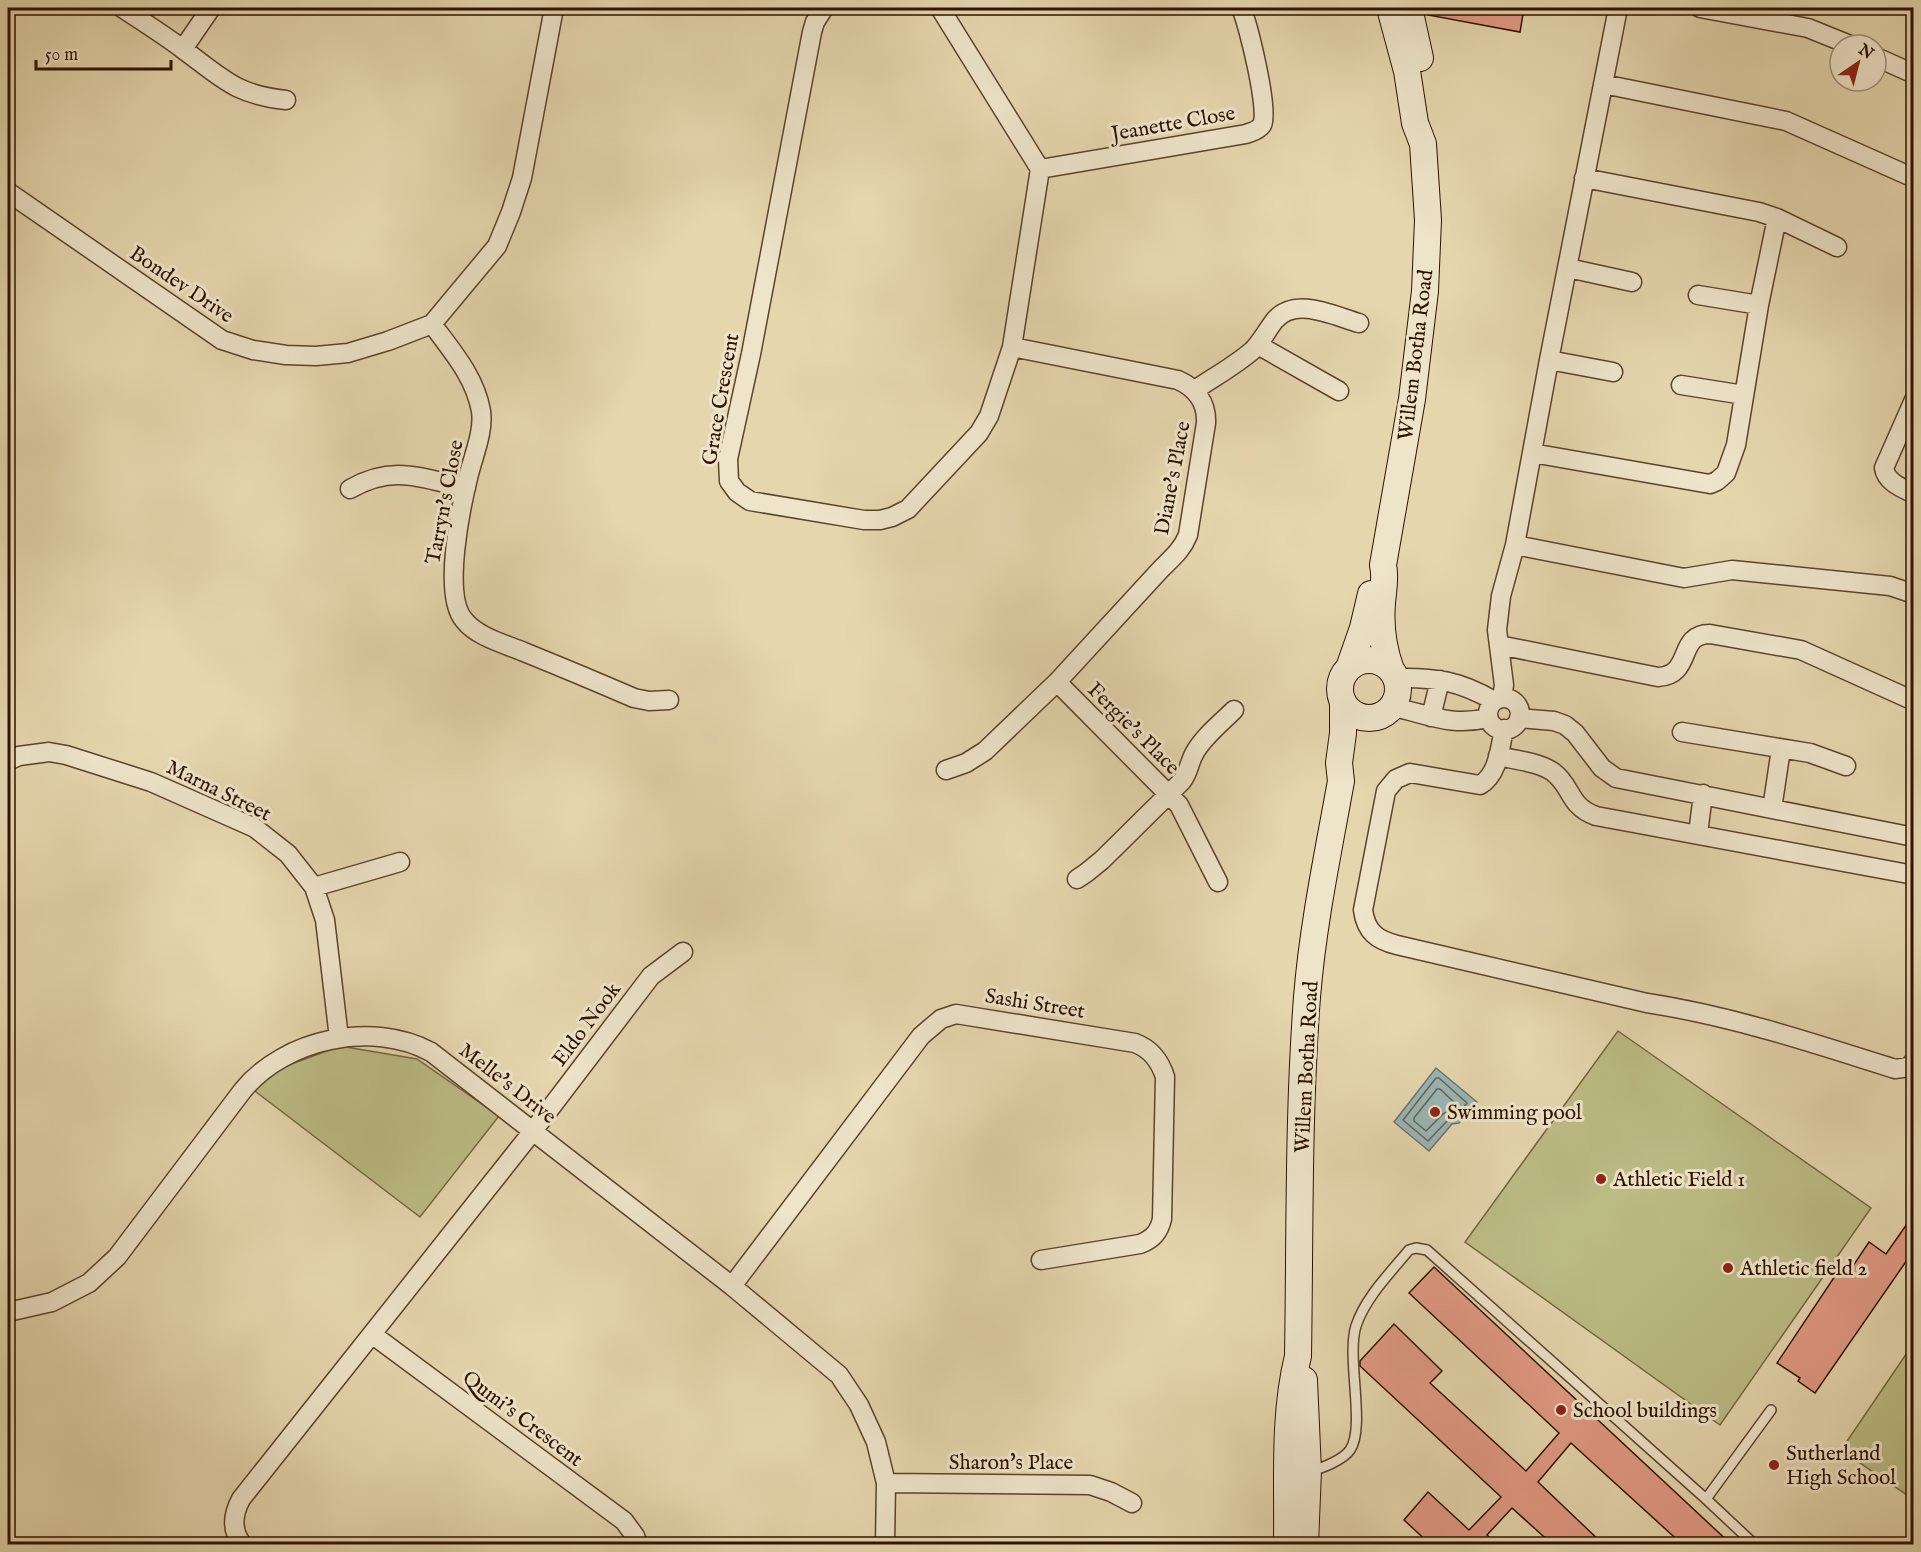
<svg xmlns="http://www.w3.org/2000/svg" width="1921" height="1552" viewBox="0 0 1921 1552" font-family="'IM FELL English',serif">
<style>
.green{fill:#bcbc85;stroke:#756742;stroke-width:1.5}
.water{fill:#9ab6b5;stroke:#6f746d;stroke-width:1.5}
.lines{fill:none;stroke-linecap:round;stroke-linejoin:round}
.shore{stroke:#64645a;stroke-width:1.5}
.building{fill:#e19a85;stroke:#2e1200;stroke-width:1.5}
.lane-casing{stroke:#5c432c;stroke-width:12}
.street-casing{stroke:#5c432c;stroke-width:21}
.secondary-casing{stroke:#2e1200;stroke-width:28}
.lane{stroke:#eee4ca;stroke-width:9}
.street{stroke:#eee4ca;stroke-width:18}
.secondary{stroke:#eee4ca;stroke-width:26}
.poi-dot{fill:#8f2418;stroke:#eee4ca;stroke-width:2}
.labels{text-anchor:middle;stroke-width:6;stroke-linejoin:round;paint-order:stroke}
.street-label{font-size:21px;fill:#2e1200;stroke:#eee4ca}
.poi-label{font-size:21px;fill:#2e1200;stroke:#eee4ca;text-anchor:start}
</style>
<rect width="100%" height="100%" fill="#e5d6ae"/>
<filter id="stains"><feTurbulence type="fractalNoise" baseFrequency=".00333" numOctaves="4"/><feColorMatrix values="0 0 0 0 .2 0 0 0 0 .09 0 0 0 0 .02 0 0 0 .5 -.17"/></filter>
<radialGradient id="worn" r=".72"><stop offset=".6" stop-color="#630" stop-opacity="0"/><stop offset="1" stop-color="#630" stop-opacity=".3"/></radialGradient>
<path class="green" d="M1618,1031L1871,1208L1720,1425L1465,1242Z
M340,1046L417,1059L499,1116L420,1217L243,1082Z
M1913,1344V1499L1841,1450Z"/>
<path class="water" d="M1436,1068L1477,1102L1459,1123L1452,1124L1429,1151L1394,1122Z"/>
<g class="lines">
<path class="shore" d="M1436,1078H1439L1467,1103L1456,1117L1448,1120L1428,1141L1403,1120Z
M1437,1089H1440L1457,1105L1452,1110L1443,1114L1426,1131L1414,1121V1118Z"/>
</g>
<path class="building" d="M1428,8H1524L1520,32L1428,15Z
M1914,1214V1250L1815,1393L1798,1381L1800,1378L1777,1363L1839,1270L1847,1275L1869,1242L1886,1254Z
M1434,1267L1732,1545H1683L1571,1443L1538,1482L1604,1545H1553L1512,1508L1487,1535L1498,1545H1431L1404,1520L1428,1492L1469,1530L1501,1497L1360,1366V1361L1394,1324L1442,1371L1430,1383L1526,1471L1559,1433L1409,1293Z"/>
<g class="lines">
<g class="lane-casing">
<path id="lane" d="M1309,1471C1321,1469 1343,1460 1350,1450C1366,1427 1346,1357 1356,1326C1365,1298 1390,1273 1409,1250L1416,1248L1427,1250L1706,1499L1754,1544
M1706,1499L1771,1410"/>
</g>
<g class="street-casing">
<path id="street" d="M122,8C142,21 164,35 184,50C222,78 236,95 286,100
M824,8L815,22L812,32L751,354L728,459L729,481L737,492L750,501L864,520H880L892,517L908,509L979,433L989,416L1012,347L1040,169L940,8
M1700,8L1808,28L1850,45
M183,49L211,8
M1876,57L1914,74
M1603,84L1786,121L1914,178
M1040,169L1246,134C1251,132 1258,131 1262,125C1270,113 1248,23 1241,8
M8,192L222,340L253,350L286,355L316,356L348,353L388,341L432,324L497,246L511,212L522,178L554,8
M1777,218L1837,247
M1568,268L1632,282
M1698,295L1759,305
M432,324C452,351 475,377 481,411C484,431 474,454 469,474C461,506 442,595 464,620C477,637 505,644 524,652C561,667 597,682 634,698L649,701L669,700
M1258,345L1339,391
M1549,360L1613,372
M1681,385L1744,395
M1195,390C1214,377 1236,365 1253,350C1262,341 1267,330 1275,320C1296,296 1334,316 1359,323
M1914,400L1884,468C1886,482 1902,488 1914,494
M1532,453L1710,484L1717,481L1726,473L1736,445L1759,305L1777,218L1759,212L1584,178
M350,489C393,464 421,478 466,488
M1515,545L1684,578L1732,570L1890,586L1914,594
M1499,645L1658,677C1694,675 1676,634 1710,634L1801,650L1914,701
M1396,678C1435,677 1460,681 1494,701
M1057,682L1179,805L1218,882
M1502,698L1504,685L1497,630L1501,596L1515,545L1549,360L1618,8
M1488 714a16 16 0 1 1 32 0a16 16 0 1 1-32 0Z
M1392,707C1429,714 1449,727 1488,718
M1431,717L1440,680
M1519,718L1554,721L1565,725L1575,733L1602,768L1616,778L1914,837
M1504,729C1500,748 1498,775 1480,785L1410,773L1396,779L1386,791L1363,910C1366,932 1377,940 1397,945L1647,1003C1731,1016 1814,1043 1895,1069L1909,1067L1914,1061
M1682,732L1810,753L1846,766
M1498,756C1515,760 1539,762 1553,772C1573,787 1568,806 1596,816L1914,875
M8,761L19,756L49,752L66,755L151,782L255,828L288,854L314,887L325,920L339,1038
M946,770L966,763L985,751L1057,682L1161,569C1172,558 1182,550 1188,535L1206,423C1207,403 1196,388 1178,380L1012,347
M1772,809L1781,749
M1698,834L1703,794
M1077,879L1086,873L1102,860L1182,781C1189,772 1189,763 1194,754C1202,738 1221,723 1234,710
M314,887L400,862
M732,1286L921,1036L941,1019L956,1014L1135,1043C1151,1049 1160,1061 1165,1077L1162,1219C1159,1232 1153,1239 1140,1244L1041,1260
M8,1312L52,1302L89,1283L117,1257L243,1090C285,1039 372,1020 431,1052L732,1286L839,1375L859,1405L876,1442L886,1483L885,1544
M373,1335L624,1521L635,1536L638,1544
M886,1483L1090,1485L1111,1492L1132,1503
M242,1544C231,1530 233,1514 241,1499L533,1131L651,976L683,952"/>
</g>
<g class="secondary-casing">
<path id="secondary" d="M1390,8L1407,71L1415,123L1423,144L1428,220L1425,291L1412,399L1383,565C1386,578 1383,590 1382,603C1380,627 1383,648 1391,670
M1409,8L1420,58
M1340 689a29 29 0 1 1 58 0a29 29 0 1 1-58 0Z
M1349,668L1363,628L1371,594
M1304,1380L1308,1471L1305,1544
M1287,1544C1288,1482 1283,1417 1298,1356C1300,1237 1298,1116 1307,997C1313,924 1328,853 1341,781L1339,763L1343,733V702"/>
</g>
<use href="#lane" class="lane"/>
<use href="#street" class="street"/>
<use href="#secondary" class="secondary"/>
</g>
<g class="poi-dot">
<circle cx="1435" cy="1112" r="6"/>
<circle cx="1601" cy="1179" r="6"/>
<circle cx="1728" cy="1268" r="6"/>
<circle cx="1561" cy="1410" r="6"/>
<circle cx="1774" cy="1465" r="6"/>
</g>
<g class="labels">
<g class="street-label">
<text transform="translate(1173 123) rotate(-10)" y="7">Jeanette Close</text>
<text transform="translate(182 284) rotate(34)" y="7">Bondev Drive</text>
<text transform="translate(1415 355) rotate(-83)" y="7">Willem Botha Road</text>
<text transform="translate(720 399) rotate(-80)" y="7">Grace Crescent</text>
<text transform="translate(1172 478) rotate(-79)" y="7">Diane's Place</text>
<text transform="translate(444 502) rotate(-79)" y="7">Tarryn's Close</text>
<text transform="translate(1134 728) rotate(45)" y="7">Fergie's Place</text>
<text transform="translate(219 790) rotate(26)" y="7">Marna Street</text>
<text transform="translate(1035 1003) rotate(9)" y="7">Sashi Street</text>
<text transform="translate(586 1024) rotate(-53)" y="7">Eldo Nook</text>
<text transform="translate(1306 1067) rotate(-87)" y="7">Willem Botha Road</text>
<text transform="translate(508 1083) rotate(38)" y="7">Melle's Drive</text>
<text transform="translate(523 1418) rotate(37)" y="7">Qumi's Crescent</text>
<text x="1011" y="1469">Sharon's Place</text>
</g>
<g class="poi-label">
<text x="1447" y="1119">Swimming pool</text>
<text x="1613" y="1186">Athletic Field 1</text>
<text x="1740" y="1275">Athletic field 2</text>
<text x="1573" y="1417">School buildings</text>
<text x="1786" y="1460">Sutherland<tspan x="1786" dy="24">High School</tspan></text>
</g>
</g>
<rect width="1921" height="1552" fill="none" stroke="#e5d6ae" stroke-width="30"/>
<rect x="9" y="9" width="1903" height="1534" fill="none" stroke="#2e1200" stroke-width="3"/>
<rect x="15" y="15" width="1891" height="1522" fill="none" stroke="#2e1200" stroke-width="1.5"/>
<g transform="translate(1858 63) rotate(35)"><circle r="28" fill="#eee4ca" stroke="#a19079" stroke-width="1.5"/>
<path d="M0-4.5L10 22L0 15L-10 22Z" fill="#8f2418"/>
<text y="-9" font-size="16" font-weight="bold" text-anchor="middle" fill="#2e1200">N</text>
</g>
<path d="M36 60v9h135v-9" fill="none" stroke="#2e1200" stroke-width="3"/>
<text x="45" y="60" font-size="18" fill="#2e1200" stroke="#eee4ca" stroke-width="4.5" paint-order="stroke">50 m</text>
<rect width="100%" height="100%" filter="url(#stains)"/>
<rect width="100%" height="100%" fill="url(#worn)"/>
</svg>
